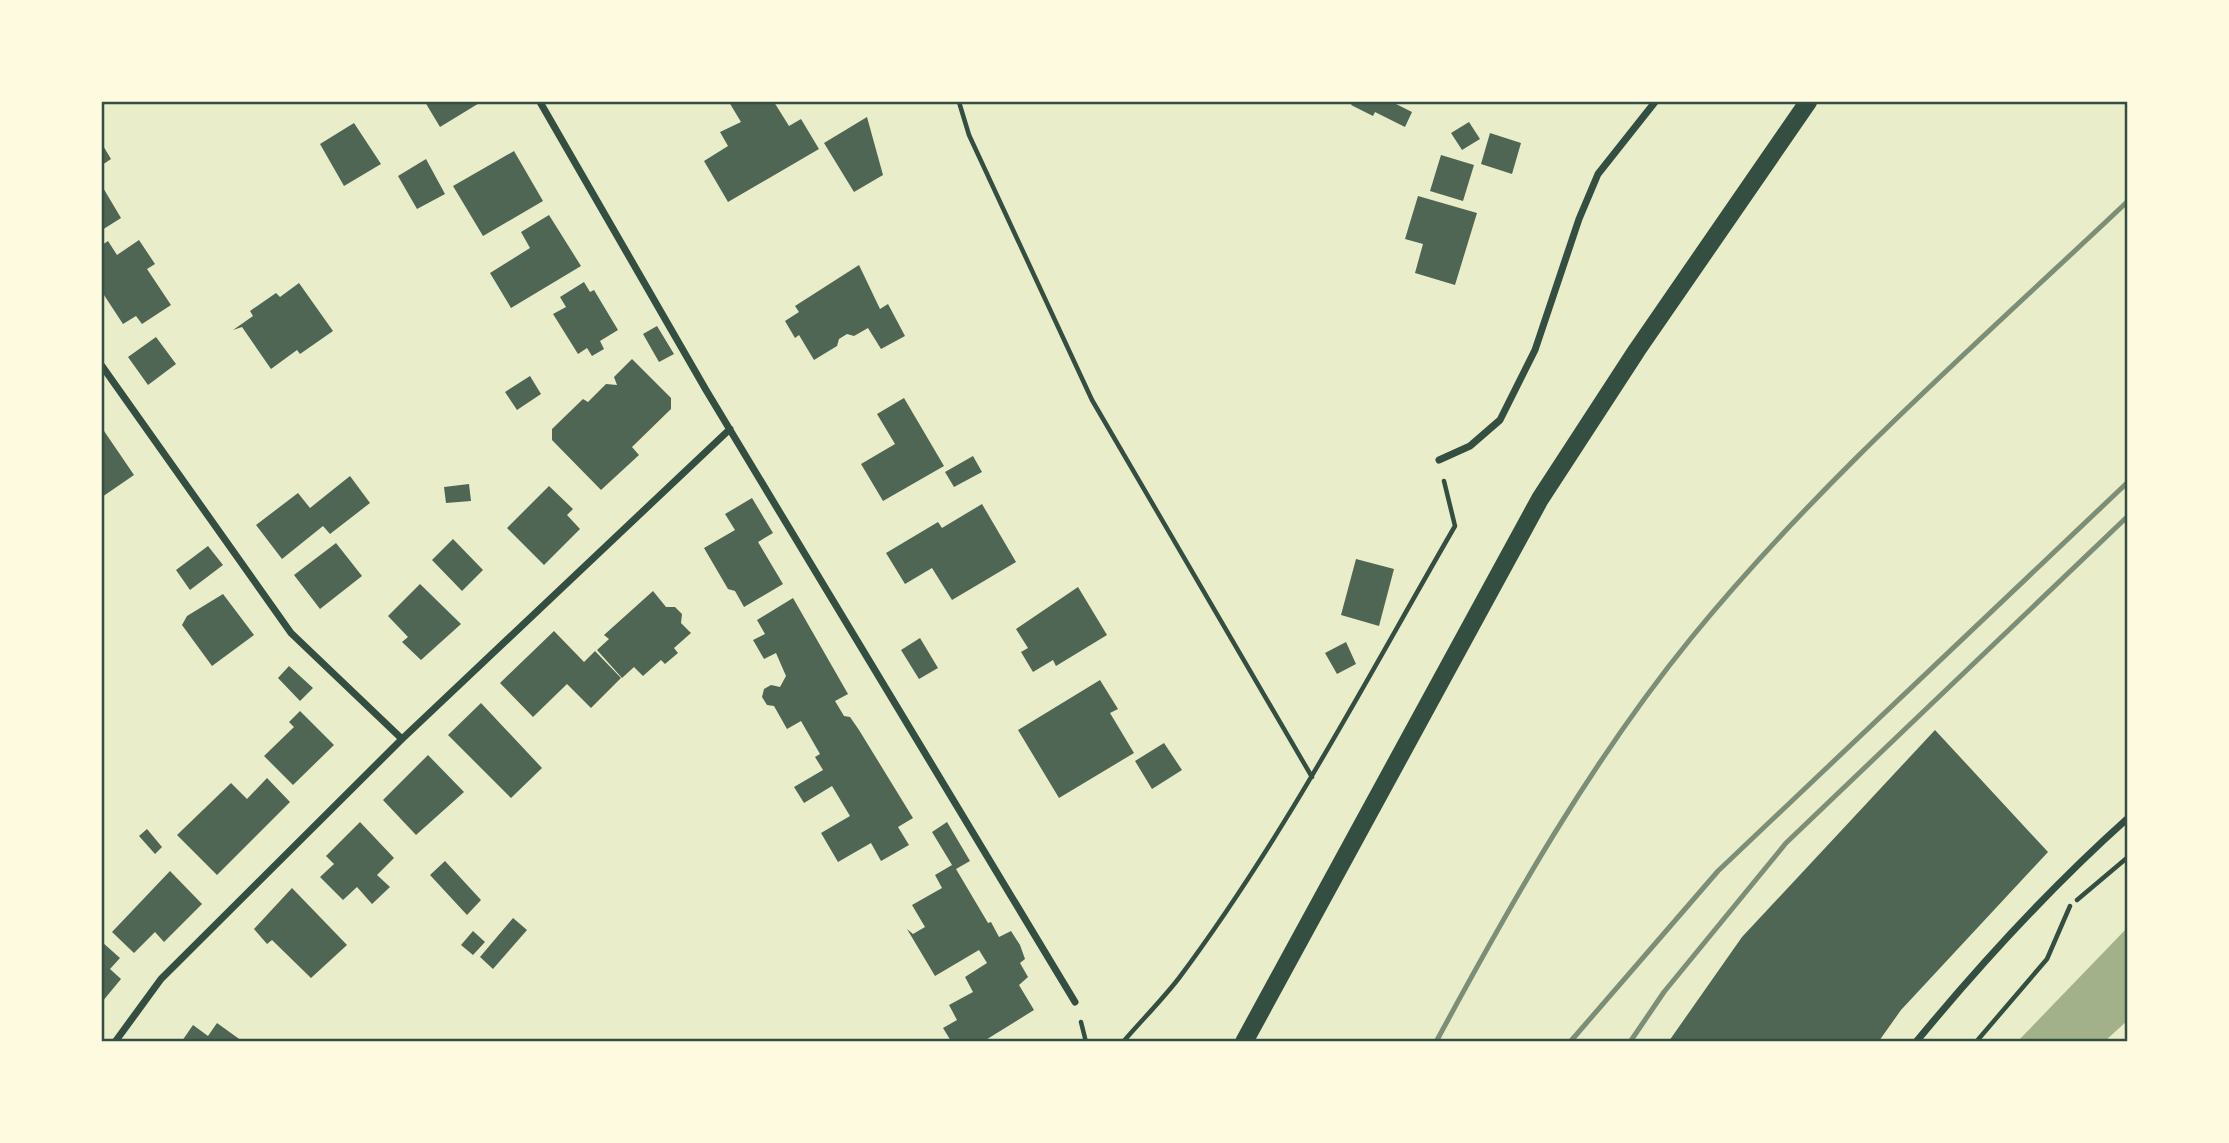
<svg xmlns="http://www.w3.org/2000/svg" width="2229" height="1143" viewBox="0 0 2229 1143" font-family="Literata,serif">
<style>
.water{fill:#a3b18a}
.building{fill:#4f6655}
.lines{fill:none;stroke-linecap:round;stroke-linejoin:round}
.path{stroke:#344e41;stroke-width:4.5}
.minor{stroke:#344e41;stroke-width:7}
.primary{stroke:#344e41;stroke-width:18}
.rail{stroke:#7c8e77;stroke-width:5}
.neatline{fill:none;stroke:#344e41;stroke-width:2.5}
</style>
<rect width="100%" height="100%" fill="#e9edc9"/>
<path class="water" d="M2127,928V1021L2105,1041H2018Z"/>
<path class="building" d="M425,102H481L440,127Z
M729,102H774L789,126L801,119L819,149L728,202L704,161L728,146L720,132L741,122Z
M1353,102H1392L1412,112L1405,127L1375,112L1373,116L1351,105Z
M867,117L883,175L854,192L824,143Z
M1469,122L1480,139L1462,150L1451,133Z
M354,123L381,164L344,186L320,144Z
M1490,133L1521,143L1512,174L1481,164Z
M102,144L111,159L102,165Z
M514,151L543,201L483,236L453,186Z
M1441,155L1474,165L1463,201L1430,191Z
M426,159L445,194L417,209L398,176Z
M102,186L121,218L102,230Z
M1418,196L1477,213L1455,285L1415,273L1423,244L1405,239Z
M549,215L581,266L511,308L490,273L530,248L521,232Z
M139,240L155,264L147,269L171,305L142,324L136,316L123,324L102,292V245L108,241L117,255Z
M859,265L880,309L888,304L905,336L881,349L868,328L854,336L847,334L839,339L837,346L814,360L799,335L795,338L785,321L799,312L795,306Z
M584,282L590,292L594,290L618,330L600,341L604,349L592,356L587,348L578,354L553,314L566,307L560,297Z
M299,283L333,331L300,354L297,350L271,369L242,327L233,330L253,316L250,311L276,293L280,297Z
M657,326L674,354L659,362L643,334Z
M156,337L176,364L148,385L128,357Z
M632,359L671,398V409L632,447L639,455L601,490L552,440V429L583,399L588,402L606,384L617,385L614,377Z
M530,376L541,394L517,410L505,392Z
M904,398L944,466L883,501L861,464L895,444L877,414Z
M102,428L134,475L102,497Z
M973,456L982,472L954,487L945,472Z
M350,476L370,503L330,534L323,526L282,559L256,525L298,493L310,508Z
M469,484L471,501L446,503L444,487Z
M549,486L573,509L567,515L580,529L544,565L507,528Z
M752,498L773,533L758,542L783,584L744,607L735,591L728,589L704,548L735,530L725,514Z
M982,504L1016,562L952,600L932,568L905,584L886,553L938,522L942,528Z
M453,539L483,570L462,591L432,560Z
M336,543L362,576L320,609L294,575Z
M208,546L223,565L190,590L176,570Z
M1356,559L1394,569L1379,626L1341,615Z
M420,584L461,624L421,660L402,642L408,637L388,616Z
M1078,587L1107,635L1056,666L1053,660L1033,672L1021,652L1028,648L1016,629Z
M653,591L666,607H675L682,614L681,623L691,633L674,648L678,653L665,664L661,660L643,676L634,667L622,678L597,650L609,639L604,635Z
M223,594L254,635L212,666L182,625L187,616Z
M793,598L848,694L835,701L844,716L850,717L859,730L913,818L898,827L909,845L881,861L871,843L838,862L821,833L850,816L832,786L804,803L794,787L823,770L815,757L820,754L801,721L787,729L774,706L767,705L762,697L764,689L771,685L780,687L786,676L776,653L764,659L753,640L765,634L757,620Z
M554,631L584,662L595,651L621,678L591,708L567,684L533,717L500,683Z
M920,638L938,668L919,679L901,650Z
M1346,642L1356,664L1337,674L1325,653Z
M289,666L313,688L300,701L278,678Z
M1100,680L1118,709L1110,713L1134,753L1059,798L1018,730Z
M481,703L542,768L511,798L448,735Z
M300,711L334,745L293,785L264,756L294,727L289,722Z
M1935,730L2048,852L1901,1010L1879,1041H1669L1742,937Z
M1164,743L1182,770L1152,789L1135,761Z
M428,755L464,792L416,835L383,800Z
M267,778L290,802L217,875L177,835L231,783L247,799Z
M360,822L394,858L377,875L390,887L372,904L357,887L343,900L320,877L334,864L326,856Z
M947,822L970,861L956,869L988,923L991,922L999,937L1011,931L1020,945L1025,959L1020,963L1028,977L1019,985L1034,1010L984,1041L975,1039L951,1041L943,1028L957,1020L949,1005L973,992L965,977L987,963L979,950L935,976L907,929L913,934L925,927L912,905L942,888L935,875L952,865L932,832Z
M147,829L162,847L155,854L139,836Z
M445,861L481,900L467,915L430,875Z
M170,871L202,904L164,942L155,932L134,953L112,932Z
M292,888L347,945L311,978L272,940L267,944L254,929Z
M513,918L527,930L493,969L480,957Z
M473,931L485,942L473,955L461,945Z
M102,942L120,958L110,969L121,979L102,1002Z
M217,1023L242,1041H182L193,1025L208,1036Z"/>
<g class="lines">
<path class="path" d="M959,102L969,135L1092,400L1312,777
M2077,900L2128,857
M1081,1022L1086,1042
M1123,1042C1141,1021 1162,1000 1179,978C1285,836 1367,678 1455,526L1444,481
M1976,1042L2047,959L2070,906"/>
<path class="minor" d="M540,102L706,390L1075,1002
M102,366L291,633L402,739
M1439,460L1470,446L1500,420L1535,350L1579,219L1598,174L1655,102
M115,1042L161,979L402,739L730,429
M1916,1042C1982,962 2051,887 2128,818"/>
<path class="primary" d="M1244,1042L1540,499L1637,350L1808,102"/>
<path class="rail" d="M1436,1042C1512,901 1591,761 1692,637C1822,478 1979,342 2128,201
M1570,1042L1718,871L2128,482
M1630,1042L1664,992L1786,843L2128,516"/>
</g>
<rect width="2229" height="1143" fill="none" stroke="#fefae0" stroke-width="206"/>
<rect x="103" y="103" width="2023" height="937" class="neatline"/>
</svg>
